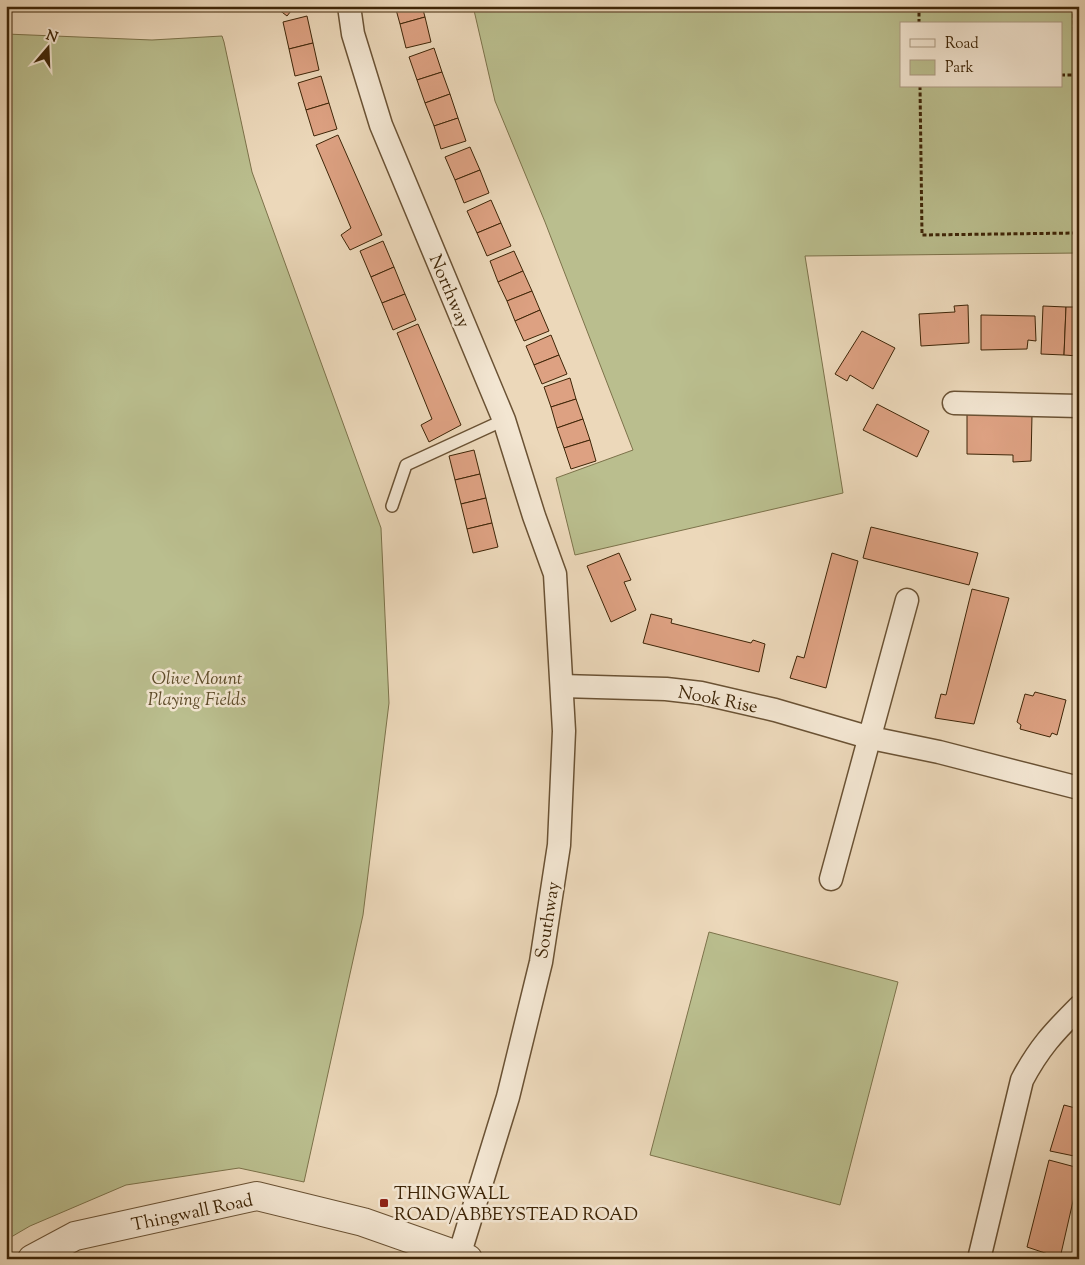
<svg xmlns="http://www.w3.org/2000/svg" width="1085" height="1265" viewBox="0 0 1085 1265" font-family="'Sorts Mill Goudy',serif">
	<rect width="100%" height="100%" fill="#ecd8ba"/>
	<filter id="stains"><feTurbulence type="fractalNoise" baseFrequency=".004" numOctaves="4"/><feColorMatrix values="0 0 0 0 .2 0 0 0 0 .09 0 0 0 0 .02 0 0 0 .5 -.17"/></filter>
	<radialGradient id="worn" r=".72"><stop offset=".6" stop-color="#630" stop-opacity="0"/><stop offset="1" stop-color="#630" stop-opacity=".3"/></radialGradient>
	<g fill="#babe8e" stroke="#7c724a" fill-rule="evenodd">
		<path d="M473,6H1079V253L805,256L843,493L575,555L556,478L633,450L545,222L495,101ZM901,24H1061V86H901Z"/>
		<polygon points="6,34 152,40 222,36 224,42 252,172 381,528 389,703 363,915 304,1182 239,1168 126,1185 30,1226 6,1240"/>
		<polygon points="709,932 898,982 840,1205 650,1155"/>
	</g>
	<g fill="#dda182" stroke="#3e2507">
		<polygon points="274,6 295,6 287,16"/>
		<polygon points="395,6 422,6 425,17 400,24"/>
		<polygon points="307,16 313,43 289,49 283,22"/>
		<polygon points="425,17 431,42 406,48 400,24"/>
		<polygon points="313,43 319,70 295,76 289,49"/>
		<polygon points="434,48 442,72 417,80 409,57"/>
		<polygon points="442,72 450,94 425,103 417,80"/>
		<polygon points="321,76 329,103 306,110 298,83"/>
		<polygon points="450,94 458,118 434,126 425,103"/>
		<polygon points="329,103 337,129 314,136 306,110"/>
		<polygon points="458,118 466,141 441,149 434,126"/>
		<polygon points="338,135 382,235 350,250 341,235 351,228 316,145"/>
		<polygon points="470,147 480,170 455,180 445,157"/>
		<polygon points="480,170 489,193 464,203 455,180"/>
		<polygon points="491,200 501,223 477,233 467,211"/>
		<polygon points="501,223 511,246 487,256 477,233"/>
		<polygon points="383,241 394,267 371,277 360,251"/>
		<polygon points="514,251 523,271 498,282 490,261"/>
		<polygon points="394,267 405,294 382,303 371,277"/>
		<polygon points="523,271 532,291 507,301 498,282"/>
		<polygon points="532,291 540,310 515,321 507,301"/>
		<polygon points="405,294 416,320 393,330 382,303"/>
		<polygon points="968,305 969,343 921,346 919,314 955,312 954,306"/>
		<polygon points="1043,306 1066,307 1064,355 1041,354"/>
		<polygon points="1066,307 1079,307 1079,356 1064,355"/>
		<polygon points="540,310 549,331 524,341 515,321"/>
		<polygon points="981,315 1035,316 1036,341 1028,340 1027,349 981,350"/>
		<polygon points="418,324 461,425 429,442 421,425 432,419 397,333"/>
		<polygon points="862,331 895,348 873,389 850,375 847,381 835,374"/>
		<polygon points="551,335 559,355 534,365 526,346"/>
		<polygon points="559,355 567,374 542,384 534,365"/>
		<polygon points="570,378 576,399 551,407 544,387"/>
		<polygon points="576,399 583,419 557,428 551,407"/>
		<polygon points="877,404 929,431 917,457 863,430"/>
		<polygon points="967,414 1032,415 1031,461 1013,462 1013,455 967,454"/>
		<polygon points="583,419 590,440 564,448 557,428"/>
		<polygon points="590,440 596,461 571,469 564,448"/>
		<polygon points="474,450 480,474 455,480 449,456"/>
		<polygon points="480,474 486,498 461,504 455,480"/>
		<polygon points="486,498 492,523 467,529 461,504"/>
		<polygon points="492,523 498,547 473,553 467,529"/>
		<polygon points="871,527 978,553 969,585 863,558"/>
		<polygon points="619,553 631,580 624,582 636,610 611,622 587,566"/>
		<polygon points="832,553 858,561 826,688 790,678 797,656 804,658"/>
		<polygon points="972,589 1009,598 974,724 935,718 941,694 946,695"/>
		<polygon points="651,614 672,619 671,623 751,643 753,640 765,644 759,672 643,643"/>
		<polygon points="1035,692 1066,700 1057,735 1052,733 1050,737 1020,729 1021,725 1017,722 1025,694 1033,696"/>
		<polygon points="1064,1105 1079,1109 1079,1157 1050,1151"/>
		<polygon points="1049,1160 1079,1168 1079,1175 1060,1258 1027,1247"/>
	</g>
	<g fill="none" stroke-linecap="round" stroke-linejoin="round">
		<g stroke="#6a5234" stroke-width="14">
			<polyline id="service" points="392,506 406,465 504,420"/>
		</g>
		<g stroke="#6a5234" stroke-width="25">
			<g id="minor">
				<polyline points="349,6 353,34 381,125 504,420 534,516 555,574 564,731 559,845 541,962 508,1097 458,1259"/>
				<polyline points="954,403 1079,406"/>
				<polyline points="562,686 666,689 701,693 775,710 871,738 939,752 1079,788"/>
				<polyline points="831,879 907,600"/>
				<path d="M979,1259L1022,1080C1039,1048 1053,1033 1079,1007"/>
			</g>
		</g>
		<g stroke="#6a5234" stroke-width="30">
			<polyline id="tertiary" points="32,1259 75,1236 257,1196 363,1222 468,1259"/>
		</g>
		<g stroke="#3e2507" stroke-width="3" stroke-dasharray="4 2.5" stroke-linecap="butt">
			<polyline points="919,6 919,24"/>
			<polyline points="1061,75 1075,75"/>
			<polyline points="920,86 922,235 1078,233 1074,6"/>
		</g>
		<use href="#service" stroke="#f3e6d2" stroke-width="11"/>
		<use href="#minor" stroke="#f3e6d2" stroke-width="22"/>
		<use href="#tertiary" stroke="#f3e6d2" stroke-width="28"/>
	</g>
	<rect fill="#8f2418" stroke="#f3e6d2" stroke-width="2" x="379" y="1198" width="10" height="10" rx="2.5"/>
	<g text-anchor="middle" stroke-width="5" stroke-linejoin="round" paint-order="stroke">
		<g font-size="18" fill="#3e2507" stroke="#f3e6d2">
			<text transform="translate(450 291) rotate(67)" y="6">Northway</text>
			<text transform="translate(718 699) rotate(11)" y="6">Nook Rise</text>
			<text transform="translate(547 920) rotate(-81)" y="6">Southway</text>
			<text transform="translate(192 1212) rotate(-12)" y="6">Thingwall Road</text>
		</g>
		<g font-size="18" font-style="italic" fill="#5d4b29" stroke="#f3e6d2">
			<text x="197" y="684">Olive Mount<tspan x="197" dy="21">Playing Fields</tspan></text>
		</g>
		<g font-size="18" fill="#3e2507" stroke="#f3e6d2" text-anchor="start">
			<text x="394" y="1199">THINGWALL<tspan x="394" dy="21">ROAD/ABBEYSTEAD ROAD</tspan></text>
		</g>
	</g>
	<rect width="1085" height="1265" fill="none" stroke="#ecd8ba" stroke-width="25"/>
	<rect x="8" y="8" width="1070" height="1250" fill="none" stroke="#3e2507" stroke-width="2.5"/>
	<rect x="12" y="12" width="1060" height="1240" fill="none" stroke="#3e2507"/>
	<rect x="900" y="22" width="162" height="65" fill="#f3e6d2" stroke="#ab9981"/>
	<rect x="910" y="39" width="25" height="8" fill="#f3e6d2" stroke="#ab9981"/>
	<text x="945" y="48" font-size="15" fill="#3e2507">Road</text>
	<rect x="910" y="60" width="25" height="15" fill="#babe8e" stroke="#ab9981"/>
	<text x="945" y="72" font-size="15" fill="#3e2507">Park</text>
	<g transform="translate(48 48) rotate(19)" stroke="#f3e6d2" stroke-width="4" paint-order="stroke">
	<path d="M0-4L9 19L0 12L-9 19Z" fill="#3e2507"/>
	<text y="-8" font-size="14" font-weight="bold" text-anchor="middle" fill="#3e2507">N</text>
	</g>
	<rect width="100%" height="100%" filter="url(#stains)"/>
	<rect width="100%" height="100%" fill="url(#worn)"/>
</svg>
